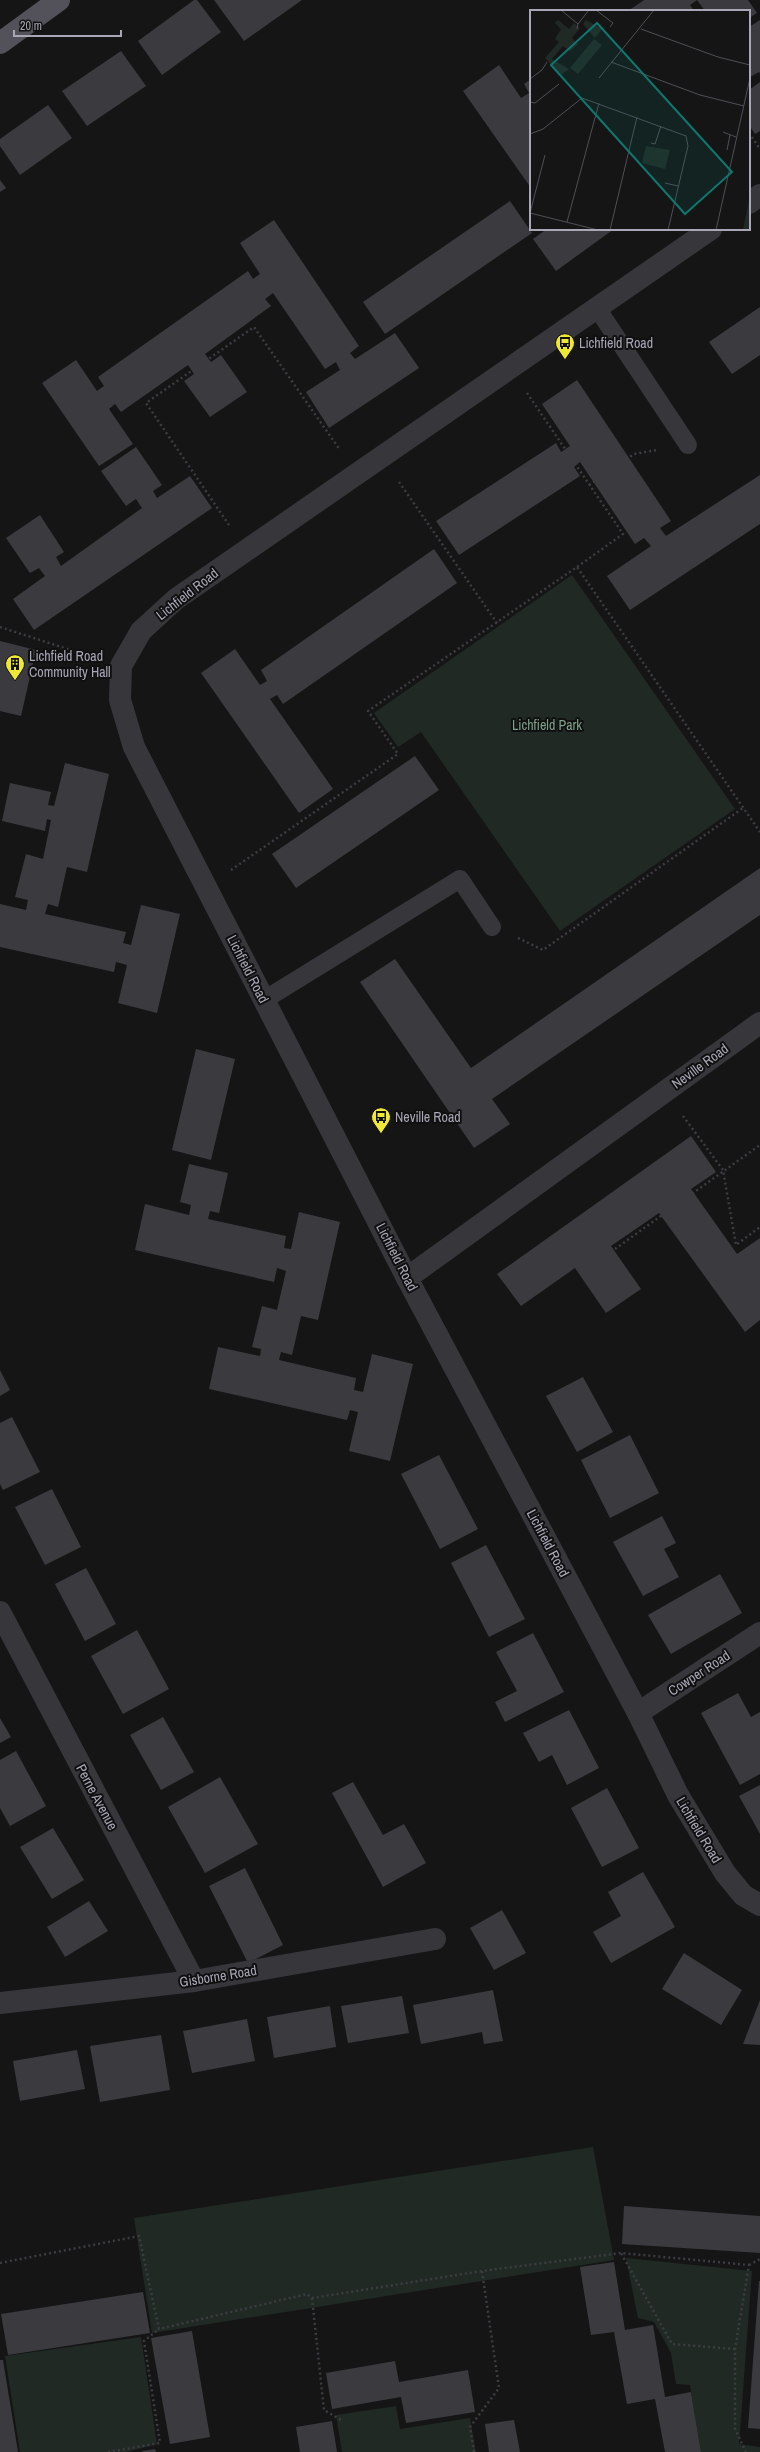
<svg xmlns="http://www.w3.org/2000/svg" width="760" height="2452" viewBox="0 0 760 2452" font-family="'Archivo Narrow',sans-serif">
	<rect width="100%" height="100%" fill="#151516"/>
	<g fill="#212925">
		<polygon points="572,575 735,809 560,931 421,732 398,747 374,713"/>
		<polygon points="593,2147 614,2260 152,2333 134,2218"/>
		<polygon points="626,2258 752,2271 739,2444 760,2447 760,2452 701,2452 690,2385 676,2384 671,2353 654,2322 638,2318"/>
		<polygon points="141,2337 157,2444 127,2452 20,2452 5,2356"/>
		<polygon points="396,2406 400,2429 470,2418 476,2452 342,2452 336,2415"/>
	</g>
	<g fill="#3b3a3e">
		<polygon points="194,0 197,0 221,32 162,75 138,41"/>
		<polygon points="214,0 302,0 244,41"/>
		<polygon points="644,0 748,0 757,13 749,18 749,11 705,11 697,0 690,5 694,11 628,11"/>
		<polygon points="760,20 760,73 759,72 750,77 749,27"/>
		<polygon points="121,51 146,86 87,126 62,91"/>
		<polygon points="499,65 521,98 529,93 524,84 531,79 531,188 463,91"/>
		<polygon points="760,82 760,131 755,134 749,125 749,90"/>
		<polygon points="48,105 72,138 20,175 0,146 0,139"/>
		<polygon points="0,180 6,188 0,192"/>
		<polygon points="510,201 532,233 385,334 363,302"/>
		<polygon points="274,220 359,346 350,353 355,359 395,333 419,368 329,428 306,392 340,370 336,362 325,369 273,293 265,299 271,306 205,354 211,362 221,355 247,392 210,417 184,381 194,374 188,365 121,412 115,404 109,409 133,444 99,466 42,383 76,360 97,391 104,386 98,377 248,271 253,279 260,274 240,243"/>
		<polygon points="547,229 614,229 556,271 533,239"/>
		<polygon points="760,307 760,355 732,374 709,342"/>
		<polygon points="577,380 671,521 660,528 666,536 760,475 760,524 630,610 607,576 651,546 644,538 635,544 580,462 574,467 580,476 459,555 436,521 556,443 561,452 570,446 542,404"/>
		<polygon points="136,447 162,485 153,491 157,498 190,476 212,508 34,630 13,599 45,576 39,568 30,573 6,538 40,515 64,552 56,557 61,566 142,508 136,499 126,506 101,471"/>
		<polygon points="434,549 457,583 283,704 277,695 270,699 333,789 299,813 201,673 235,649 260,685 267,681 261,670"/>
		<polygon points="0,641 36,650 21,716 0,711"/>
		<polygon points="415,756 439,790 296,888 272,854"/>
		<polygon points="65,763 109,774 87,872 67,867 58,907 48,904 45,914 126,932 123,943 131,945 141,905 180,914 157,1013 118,1003 127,965 116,962 114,972 0,947 0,904 26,910 28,900 15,897 26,854 43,859 51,820 47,819 45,831 2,821 10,783 51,792 48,805 54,806"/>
		<polygon points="760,868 760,915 492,1099 510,1124 474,1148 360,982 395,959 471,1068"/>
		<polygon points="196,1049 235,1059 211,1160 172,1150"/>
		<polygon points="691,1136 716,1172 691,1189 737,1254 760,1238 760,1320 745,1332 659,1213 611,1246 641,1289 606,1313 575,1268 521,1306 497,1274"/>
		<polygon points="189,1164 228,1173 219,1213 210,1211 208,1219 286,1236 284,1248 291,1249 299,1212 340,1222 318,1320 301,1316 292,1355 281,1352 279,1360 356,1378 354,1390 363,1392 372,1354 413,1364 390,1461 349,1451 358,1412 350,1410 347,1420 209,1389 218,1347 260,1356 261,1349 252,1347 262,1306 277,1310 286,1271 277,1268 274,1282 135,1250 145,1204 189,1215 191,1205 180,1202"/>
		<polygon points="0,1370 10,1390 0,1396"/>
		<polygon points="583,1377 613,1432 577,1452 546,1396"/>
		<polygon points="12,1417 40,1472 3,1490 0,1484 0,1423"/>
		<polygon points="630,1435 659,1493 610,1518 581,1460"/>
		<polygon points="439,1455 478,1529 440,1549 401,1474"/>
		<polygon points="52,1489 81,1547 45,1565 15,1507"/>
		<polygon points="662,1516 676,1543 664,1549 679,1577 643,1596 613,1542"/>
		<polygon points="486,1545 525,1619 489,1637 451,1563"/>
		<polygon points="86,1568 116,1624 85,1641 55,1584"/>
		<polygon points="720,1574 742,1613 671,1654 648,1615"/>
		<polygon points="137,1630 169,1689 123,1714 91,1656"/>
		<polygon points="533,1633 564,1692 505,1722 495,1702 517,1691 496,1652"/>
		<polygon points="738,1693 751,1717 760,1712 760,1774 740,1785 701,1713"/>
		<polygon points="569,1710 599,1768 567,1785 552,1755 539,1762 523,1733"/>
		<polygon points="163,1717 194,1772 161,1790 130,1735"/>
		<polygon points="0,1718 11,1737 0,1743"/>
		<polygon points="16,1751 46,1806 10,1826 0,1808 0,1760"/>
		<polygon points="220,1777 258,1844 205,1873 168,1807"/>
		<polygon points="353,1782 383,1835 404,1824 426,1863 383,1887 332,1793"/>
		<polygon points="760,1785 760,1834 739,1796"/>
		<polygon points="607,1788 639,1848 602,1867 571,1808"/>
		<polygon points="53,1828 84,1880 52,1899 20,1847"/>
		<polygon points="245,1868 283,1945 248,1963 209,1886"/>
		<polygon points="643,1872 675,1927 611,1963 593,1932 621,1916 608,1892"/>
		<polygon points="89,1901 108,1931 65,1957 47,1927"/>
		<polygon points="502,1910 526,1953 494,1970 470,1928"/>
		<polygon points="684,1953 742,1990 721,2025 662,1989"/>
		<polygon points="493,1990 503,2041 484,2044 482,2032 421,2044 413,2005"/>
		<polygon points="402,1996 409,2033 348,2043 341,2006"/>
		<polygon points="760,2000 760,2045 743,2044"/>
		<polygon points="330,2006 336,2047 274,2058 267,2017"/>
		<polygon points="247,2019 255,2061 192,2073 183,2031"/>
		<polygon points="161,2035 170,2090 100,2102 90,2046"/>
		<polygon points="77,2050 85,2089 20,2101 13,2061"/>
		<polygon points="624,2206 760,2216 760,2253 622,2244"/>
		<polygon points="614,2262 625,2330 653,2325 665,2397 691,2392 701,2452 665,2452 655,2399 627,2404 614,2332 591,2335 580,2267"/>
		<polygon points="759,2281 760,2281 760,2429 748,2428"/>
		<polygon points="143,2292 150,2333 8,2355 1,2314"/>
		<polygon points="192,2331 210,2437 170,2444 151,2338"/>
		<polygon points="0,2360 3,2360 18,2452 0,2452"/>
		<polygon points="395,2361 399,2382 468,2370 475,2412 406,2423 401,2397 332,2409 326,2373"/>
		<polygon points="514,2420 520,2452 489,2452 485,2424"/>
		<polygon points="332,2421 337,2452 300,2452 296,2427"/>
		<polygon points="155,2449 156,2452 142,2452 142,2451"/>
	</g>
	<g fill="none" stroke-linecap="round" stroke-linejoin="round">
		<g stroke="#3c3c42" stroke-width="2.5" stroke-dasharray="2 3" stroke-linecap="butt">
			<polyline points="749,133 760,149"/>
			<polyline points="527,393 623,534 577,567"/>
			<polyline points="399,482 497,623"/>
			<polyline points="589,485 634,454 657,450"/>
			<polyline points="229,525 146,403 254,327 340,450"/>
			<polyline points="0,627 92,657"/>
			<polyline points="231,870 398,754 368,711 577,567 760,832"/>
			<polyline points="518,938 543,950 743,808"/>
			<polyline points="683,1116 723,1170 736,1245 760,1227"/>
			<polyline points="615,1249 760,1145"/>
			<polyline points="0,2263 139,2236 159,2329 307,2294 312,2298 482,2271"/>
			<polyline points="749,2265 760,2259"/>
			<polyline points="312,2298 324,2410 341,2420"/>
			<polyline points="735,2349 672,2344 621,2253 749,2265 735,2349 735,2429 746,2452"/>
			<polyline points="108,2452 160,2443 144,2341 159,2329"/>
			<polyline points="474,2452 470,2427 499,2388 482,2271 621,2253"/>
		</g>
		<g stroke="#37363b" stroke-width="18">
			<polyline points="597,308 688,445"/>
			<polyline points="264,1000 460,879 492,927"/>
		</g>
		<g stroke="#37363b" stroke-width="22">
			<polyline points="749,203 760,195"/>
			<polyline points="711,229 176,599 141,631 121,666 120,700 134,747 407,1278 638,1713 678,1795 725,1873 743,1895 760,1905"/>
			<polyline points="407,1278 760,1023"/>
			<polyline points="0,1612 194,1981"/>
			<polyline points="638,1713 760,1633"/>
			<polyline points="0,2003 194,1981 435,1939"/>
		</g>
		<polyline stroke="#53525a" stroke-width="22" points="0,43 59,0"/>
	</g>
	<defs>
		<g id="bus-pin" transform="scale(1)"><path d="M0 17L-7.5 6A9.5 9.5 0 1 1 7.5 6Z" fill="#eee835" stroke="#101011"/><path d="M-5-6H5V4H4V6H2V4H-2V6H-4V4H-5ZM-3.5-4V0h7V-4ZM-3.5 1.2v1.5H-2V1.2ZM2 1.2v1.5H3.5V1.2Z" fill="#111"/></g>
		<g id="building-pin" transform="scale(1)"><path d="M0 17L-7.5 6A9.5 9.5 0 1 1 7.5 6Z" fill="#eee835" stroke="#101011"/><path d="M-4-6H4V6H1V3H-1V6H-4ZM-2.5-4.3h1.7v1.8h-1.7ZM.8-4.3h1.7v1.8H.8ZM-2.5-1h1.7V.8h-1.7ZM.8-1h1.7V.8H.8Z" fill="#111"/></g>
	</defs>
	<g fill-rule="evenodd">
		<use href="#bus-pin" x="565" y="343"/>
		<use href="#building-pin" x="15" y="664"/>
		<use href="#bus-pin" x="381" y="1117"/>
	</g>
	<g text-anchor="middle" stroke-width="4" stroke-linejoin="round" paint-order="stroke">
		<g font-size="14" fill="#a7a7b6" stroke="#101011" text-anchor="start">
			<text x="579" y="348">Lichfield Road</text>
			<text x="29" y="661">Lichfield Road<tspan x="29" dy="16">Community Hall</tspan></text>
			<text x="395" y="1122">Neville Road</text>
		</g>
		<g font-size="14" fill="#a7a7b6" stroke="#101011">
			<text transform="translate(187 594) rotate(-38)" y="5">Lichfield Road</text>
			<text transform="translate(248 969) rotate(63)" y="5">Lichfield Road</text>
			<text transform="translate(700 1066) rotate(-36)" y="5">Neville Road</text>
			<text transform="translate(397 1257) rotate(63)" y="5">Lichfield Road</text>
			<text transform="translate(548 1543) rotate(62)" y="5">Lichfield Road</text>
			<text transform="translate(699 1673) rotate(-33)" y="5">Cowper Road</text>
			<text transform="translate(97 1797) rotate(62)" y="5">Perne Avenue</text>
			<text transform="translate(699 1830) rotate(59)" y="5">Lichfield Road</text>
			<text transform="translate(218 1976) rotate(-9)" y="5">Gisborne Road</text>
		</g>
		<g font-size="14" fill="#7ea18b" stroke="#101011">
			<text x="547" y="730">Lichfield Park</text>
		</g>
	</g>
	<g transform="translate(530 10)">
		<rect width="220" height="220" fill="#151516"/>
		<path d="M28,10L39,19L44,13L50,18L42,28L48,34L45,37L40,41L33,36L22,49L39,59L31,65L15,48L29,32L25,29L31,19L25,13ZM56,10L72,19L65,28L53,14ZM64,29L72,35L48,64L40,58ZM116,136L140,140L135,159L112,153ZM220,185V220H213Z" fill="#212925"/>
		<path fill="none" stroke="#4f4f56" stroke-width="1" d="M31,0L48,14M66,0L83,13L80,17M47,19L48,14L59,0M111,19L188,47L220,55M81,52L170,85L214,96M69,68L124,0M0,69L12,60L17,52M0,92L5,93L29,74M193,122L206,127M0,124L13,119L52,88L156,126L158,136L138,220M121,133L125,134L131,116M197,140L200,125M135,173L148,176M0,203L68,220M0,203L15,145M37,212L69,93M80,220L107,107M186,220L220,68"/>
		<path fill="#0f766e" fill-opacity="0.15" stroke="#0f766e" stroke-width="2" d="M67,13L202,162L155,204L21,55Z"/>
		<rect width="220" height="220" fill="none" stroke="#a7a7b6" stroke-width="2"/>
	</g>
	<path d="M14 30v6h107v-6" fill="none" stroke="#a7a7b6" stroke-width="2"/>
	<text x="20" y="30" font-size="12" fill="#a7a7b6" stroke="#101011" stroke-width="3" paint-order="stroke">20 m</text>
</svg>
